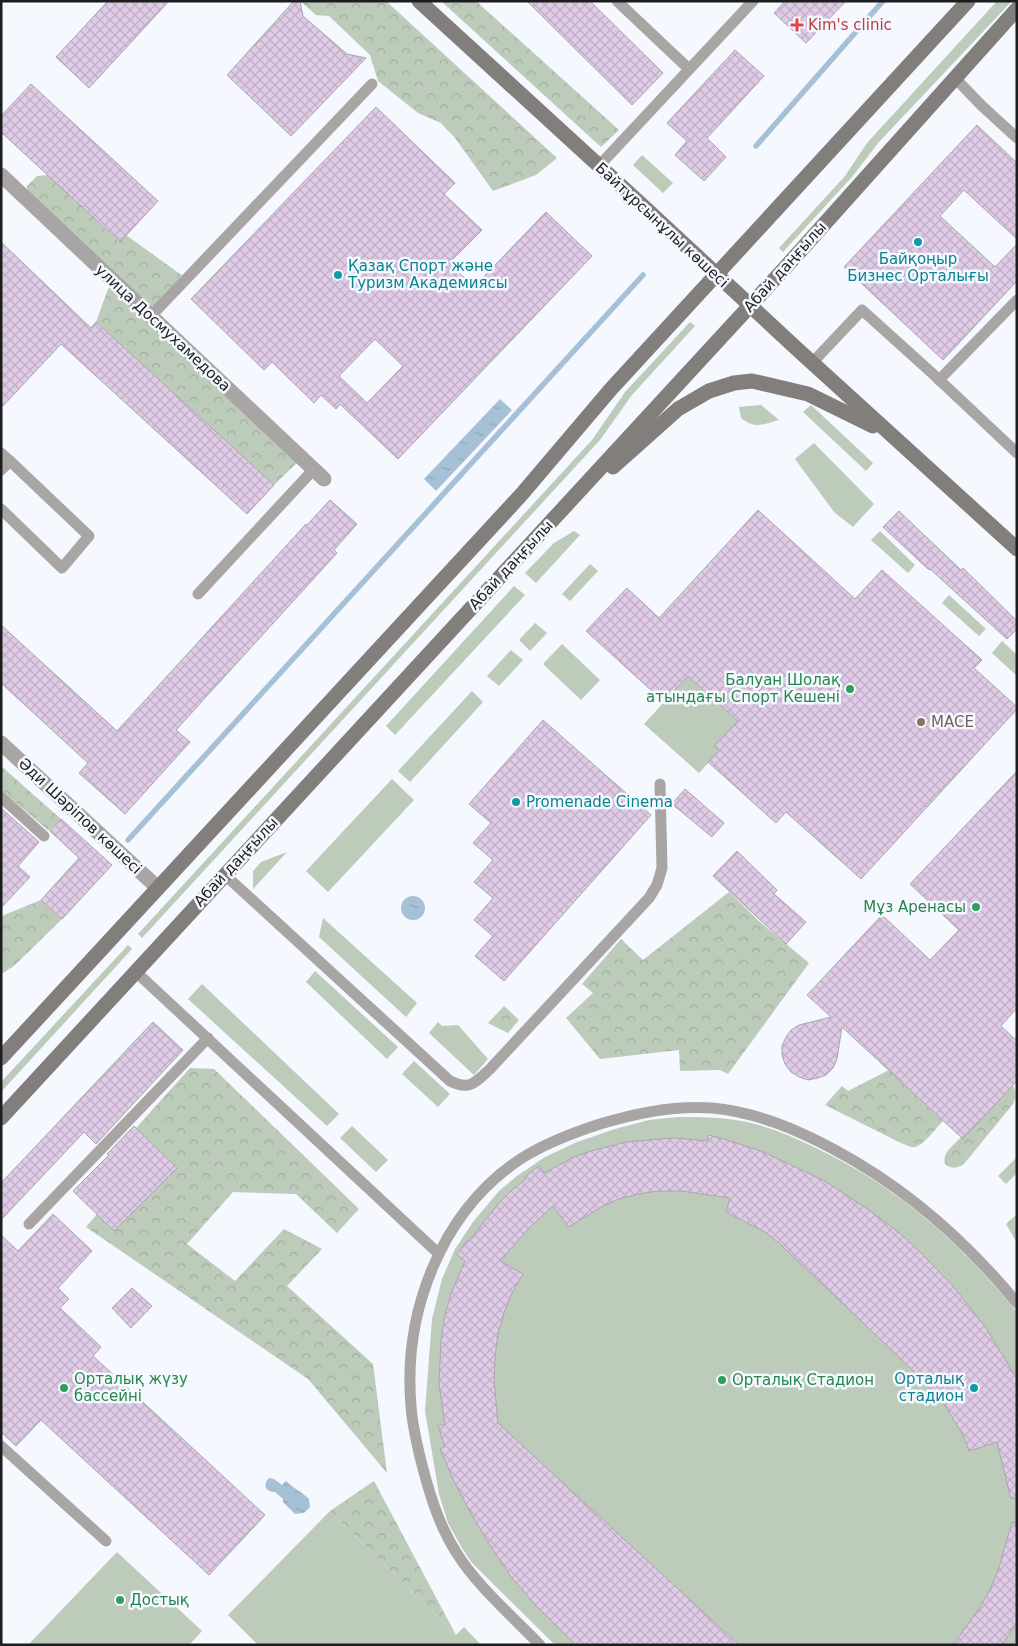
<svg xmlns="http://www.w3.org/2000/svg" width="1018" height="1646" viewBox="0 0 1018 1646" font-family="'DejaVu Sans',sans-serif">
	<defs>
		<pattern id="forest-crowns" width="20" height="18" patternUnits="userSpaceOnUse" patternTransform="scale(1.25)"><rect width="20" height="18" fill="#bccbba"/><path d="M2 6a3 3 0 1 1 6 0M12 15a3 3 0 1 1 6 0" fill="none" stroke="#a1ae9f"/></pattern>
		<pattern id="water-ripples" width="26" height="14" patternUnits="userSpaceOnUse" patternTransform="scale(1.25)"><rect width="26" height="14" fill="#a6c1d6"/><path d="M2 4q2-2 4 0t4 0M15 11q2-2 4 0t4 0" fill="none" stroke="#8ea5b7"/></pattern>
		<pattern id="building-cross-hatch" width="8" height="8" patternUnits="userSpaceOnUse" patternTransform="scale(1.25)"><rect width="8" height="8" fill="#dfcbe6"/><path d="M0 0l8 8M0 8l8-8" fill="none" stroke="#bfaec5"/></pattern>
	</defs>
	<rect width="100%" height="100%" fill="#f5f8fe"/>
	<g fill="#bccbba">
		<polygon points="997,1 1012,1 879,142 852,177 783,252 779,248 845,176 867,143"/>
		<polygon points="642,155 673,183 663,193 633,165"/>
		<polygon points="690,322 695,326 632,395 600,440 142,938 138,934 592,440 625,392"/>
		<path d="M761,405L779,420C763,424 756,430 741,418L739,407Z"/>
		<polygon points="811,405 873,463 866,471 803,412"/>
		<polygon points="814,443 874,504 853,527 834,512 795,459"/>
		<polygon points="574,531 580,535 536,583 525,573 554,543"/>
		<polygon points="880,531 915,565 908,573 871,540"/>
		<polygon points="590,564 598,571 570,601 562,594"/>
		<polygon points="514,586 525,595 395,735 386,726"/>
		<polygon points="949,595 986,629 979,636 942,603"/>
		<polygon points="535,623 547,633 530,651 519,640"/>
		<polygon points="1002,641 1017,655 1017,676 992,653"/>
		<polygon points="562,644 600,680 581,700 543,664"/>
		<polygon points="511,650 523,660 499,686 487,676"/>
		<polygon points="688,676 738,721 714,746 719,751 699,773 644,724"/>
		<polygon points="472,691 483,702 410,782 398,771"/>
		<polygon points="392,779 414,800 328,892 306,871"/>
		<polygon points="287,852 253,889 253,871 261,862"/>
		<polygon points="323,918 417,1003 406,1017 319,937"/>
		<polygon points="128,945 132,949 1,1092 1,1082"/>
		<polygon points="315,971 398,1047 387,1059 306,982"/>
		<polygon points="202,984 339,1114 327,1126 188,999"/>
		<polygon points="438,1022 442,1026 458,1025 488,1059 474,1075 429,1033"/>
		<polygon points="414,1061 450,1094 438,1107 402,1074"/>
		<path d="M678,1117C699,1117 720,1117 742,1121C768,1126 792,1136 816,1148C898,1187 960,1243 1017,1312V1645H555L472,1563L462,1548L448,1523L439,1494L425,1411L432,1319L442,1279L455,1249L473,1222L499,1191L517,1176L545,1157L577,1142L615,1129L649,1120Z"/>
		<polygon points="352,1126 388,1160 376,1172 340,1138"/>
		<polygon points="1017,1157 1017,1173 1006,1184 998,1176"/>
		<polygon points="330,1511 456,1635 464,1627 481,1645 258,1645 228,1615"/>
		<polygon points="117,1552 202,1631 189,1645 28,1645"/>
	</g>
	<g fill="url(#forest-crowns)">
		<polygon points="300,1 386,1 557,158 536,175 493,191 455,138 441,123 418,113 378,81 370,55 329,16 316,15"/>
		<polygon points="441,1 476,1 619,130 601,147"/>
		<polygon points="48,175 119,242 126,235 187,279 151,317 302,458 274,485 96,322 108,289 113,285 28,201 27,186 37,176"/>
		<polygon points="1,766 61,819 49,831 1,790"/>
		<polygon points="729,892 760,922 809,963 728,1074 720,1070 680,1071 679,1050 600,1059 566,1018 593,993 582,984 621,939 643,960"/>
		<polygon points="41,900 62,919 14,966 1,974 1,918 4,915"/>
		<polygon points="504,1006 519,1020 508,1033 488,1023"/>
		<polygon points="190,1068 214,1069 359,1209 337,1233 296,1194 233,1192 187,1244 235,1281 284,1229 322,1249 287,1286 373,1364 387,1473 308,1379 86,1227 97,1214 114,1231 176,1168 136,1128"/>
		<path d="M889,1070L943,1121C936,1128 924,1145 915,1147C911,1148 907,1145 903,1144L825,1105L842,1086L848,1091Z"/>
		<path d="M1013,1085C1016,1092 1016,1097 1013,1104L964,1164C956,1169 952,1169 945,1164C942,1152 954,1145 961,1137L963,1139Z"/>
		<polygon points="1017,1214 1017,1243 1006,1224"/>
		<polygon points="374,1481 456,1635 330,1511"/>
	</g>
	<g fill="url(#water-ripples)">
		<polygon points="500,399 512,410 436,491 424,479"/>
		<circle cx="413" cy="908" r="12"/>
		<path d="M269,1478L274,1479L282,1485L286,1481C293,1488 302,1492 309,1499L310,1507L304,1513L295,1514L283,1502V1499L275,1492C266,1492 262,1485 269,1478Z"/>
	</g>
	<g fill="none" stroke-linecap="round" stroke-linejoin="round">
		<g stroke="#a6c1d6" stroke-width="5.5">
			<polyline points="756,146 883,1"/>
			<polyline points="128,840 643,275"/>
		</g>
	</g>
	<g fill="url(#building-cross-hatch)" stroke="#aaa7ac" fill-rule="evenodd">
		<polygon points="108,1 169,1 89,88 56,57"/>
		<polygon points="294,1 300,1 303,16 347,54 366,58 291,136 227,75"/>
		<polygon points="527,1 590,1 663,73 632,105"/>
		<polygon points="785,1 846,1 806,43 774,13"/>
		<polygon points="735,50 764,76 707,138 726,157 704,181 675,155 687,141 667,123"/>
		<polygon points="31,84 158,201 120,242 1,132 1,116"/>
		<path d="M376,107L455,183L444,194L482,230L449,263L474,287L546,212L592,256L398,459L340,404L336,409L321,395L314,403L272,362L264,370L191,299ZM375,339L403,366L367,403L339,376Z"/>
		<polygon points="977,125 1017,163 1017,239 964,190 940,216 995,267 1017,244 1017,281 943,360 844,267"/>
		<polygon points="1,242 91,328 96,322 274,485 247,514 61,344 1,408"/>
		<polygon points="330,500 357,524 334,550 337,553 176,730 190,742 125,814 79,773 88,763 1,683 1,625 117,731 306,524 307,525"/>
		<polygon points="758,510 855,599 882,570 982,660 974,668 1017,707 1017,709 861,879 786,812 776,823 708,762 719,751 714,746 738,721 688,676 664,702 586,631 627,588 659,618"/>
		<polygon points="899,511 961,570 963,568 1017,621 1017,629 1007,639 930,569 929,570 883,527"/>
		<polygon points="543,720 651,815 504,981 475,956 493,936 474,920 493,898 474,882 493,860 473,843 491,823 469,804"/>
		<polygon points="1017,771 1017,1008 1001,1026 1017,1041 1017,1081 963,1139 842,1027 837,1059 833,1068 826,1075 818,1078 808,1080 799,1077 791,1072 785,1064 782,1055 782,1046 786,1037 791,1030 799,1025 831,1017 807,995 882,915 930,960 959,930 910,884"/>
		<polygon points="685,789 724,823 712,837 672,804"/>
		<polygon points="1,808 39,842 18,866 30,877 1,908"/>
		<polygon points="61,819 112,865 62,919 41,900 79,858 50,831"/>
		<polygon points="737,851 777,890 774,894 806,922 786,944 713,876"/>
		<polygon points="153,1022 183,1050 96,1144 84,1132 1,1220 1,1183"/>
		<polygon points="134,1126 177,1168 114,1231 73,1191 109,1155 107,1154"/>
		<polygon points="708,1135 724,1139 761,1151 823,1180 869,1210 903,1236 922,1254 953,1286 986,1328 1017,1379 1017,1498 1011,1499 997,1442 969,1451 964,1437 946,1407 920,1377 780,1244 765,1232 726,1212 730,1198 681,1191 658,1191 638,1194 619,1199 601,1207 569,1227 553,1206 529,1228 500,1261 523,1274 512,1293 504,1313 498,1334 495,1357 494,1380 498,1423 739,1645 576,1645 535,1605 509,1574 488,1542 469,1510 453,1479 440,1449 445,1447 438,1426 445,1424 439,1384 441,1341 445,1315 452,1291 465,1261 457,1255 467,1240 469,1241 499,1203 512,1190 526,1179 525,1177 539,1166 544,1173 574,1157 591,1151 626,1142 674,1138 707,1141"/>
		<polygon points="53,1214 92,1251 58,1288 69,1299 60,1308 101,1347 93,1356 265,1515 209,1575 41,1420 16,1446 1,1432 1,1235 18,1251"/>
		<polygon points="132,1288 152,1306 131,1328 112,1308"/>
		<polygon points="1012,1522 1017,1523 1017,1622 1002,1645 953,1645 981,1606 990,1590 998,1571"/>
	</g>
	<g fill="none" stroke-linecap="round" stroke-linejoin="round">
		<g stroke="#a8a5a4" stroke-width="11">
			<polyline points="617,1 689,69"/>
			<polyline points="955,78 981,105 1017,138"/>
			<polyline points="598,167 753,1"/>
			<polyline points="151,316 372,84"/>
			<polyline points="812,363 862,310 933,374 1017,453"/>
			<polyline points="939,380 1017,300"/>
			<polyline points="1,453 10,461 1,470"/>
			<polyline points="1,509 62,568 89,536 10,461"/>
			<polyline points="198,594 314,469"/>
			<polyline points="1,797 44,836"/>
			<path d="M225,875L450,1081C470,1091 476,1082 490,1069L649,898L657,885L662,868L660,784"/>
			<polyline points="135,971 439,1254"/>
			<polyline points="29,1224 208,1038"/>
			<polyline points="1,1446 106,1541"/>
			<path d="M540,1645C513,1617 476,1585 456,1552C438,1524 428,1489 420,1457C416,1440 412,1423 411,1406C403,1312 441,1211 522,1158C546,1143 572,1133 600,1124C636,1113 674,1105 712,1108C756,1112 796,1129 835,1150C906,1188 966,1241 1017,1303"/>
		</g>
		<g stroke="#a8a5a4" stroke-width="15">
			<polyline points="1,175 324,479"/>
			<polyline points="1,743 158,888"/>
		</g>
		<g stroke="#827e7c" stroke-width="15">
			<polyline points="419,1 643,206 797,349 1017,549"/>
			<polyline points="613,467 678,409 709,391 734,383 752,381 808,394 873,426"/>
			<polyline points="1,1058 521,495 611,389 968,1"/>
			<polyline points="1,1118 784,269 1017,9"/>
		</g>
	</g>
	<path fill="#e0444e" stroke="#f5f8fe" stroke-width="2" d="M794.5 17.5h5v5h5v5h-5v5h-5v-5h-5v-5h5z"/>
	<g fill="#0f9aa8" stroke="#f5f8fe" stroke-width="2">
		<circle cx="918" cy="242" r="5"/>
		<circle cx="338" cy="275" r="5"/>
		<circle cx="516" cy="802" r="5"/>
		<circle cx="974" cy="1388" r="5"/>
	</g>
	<g fill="#2e9e5b" stroke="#f5f8fe" stroke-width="2">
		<circle cx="850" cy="689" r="5"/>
		<circle cx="976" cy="907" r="5"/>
		<circle cx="722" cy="1380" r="5"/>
		<circle cx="64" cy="1388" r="5"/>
		<circle cx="120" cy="1600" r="5"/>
	</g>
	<circle fill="#8d6e63" stroke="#f5f8fe" stroke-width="2" cx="921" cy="722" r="5"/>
	<g text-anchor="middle" stroke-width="5" stroke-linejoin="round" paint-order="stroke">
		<g font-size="15" fill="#be3a42" stroke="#f5f8fe" text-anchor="start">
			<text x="808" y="30">Kim's clinic</text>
		</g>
		<g font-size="15" fill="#1c1d1f" stroke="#f5f8fe">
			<text transform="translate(662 225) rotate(43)" y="5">Байтұрсынұлы көшесі</text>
			<text transform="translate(785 267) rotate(-48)" y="5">Абай даңғылы</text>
			<text transform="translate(163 328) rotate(43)" y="5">улица Досмухамедова</text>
			<text transform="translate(511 565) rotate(-47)" y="5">Абай даңғылы</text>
			<text transform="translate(80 816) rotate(43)" y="5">Әди Шәріпов көшесі</text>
			<text transform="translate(236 862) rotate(-47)" y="5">Абай даңғылы</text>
		</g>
		<g font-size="15" fill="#0d838f" stroke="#f5f8fe" text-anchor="start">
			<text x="918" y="264" text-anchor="middle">Байқоңыр<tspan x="918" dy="17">Бизнес Орталығы</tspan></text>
			<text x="348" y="271">Қазақ Спорт және<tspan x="348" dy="17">Туризм Академиясы</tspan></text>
			<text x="526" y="807">Promenade Cinema</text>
			<text x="964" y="1384" text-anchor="end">Орталық<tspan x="964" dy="17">стадион</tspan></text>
		</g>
		<g font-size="15" fill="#27864d" stroke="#f5f8fe" text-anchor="start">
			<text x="840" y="685" text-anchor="end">Балуан Шолақ<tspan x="840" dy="17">атындағы Спорт Кешені</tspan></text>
			<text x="966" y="912" text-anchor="end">Мұз Аренасы</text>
			<text x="74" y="1384">Орталық жүзу<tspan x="74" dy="17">бассейні</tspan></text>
			<text x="732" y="1385">Орталық Стадион</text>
			<text x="130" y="1605">Достық</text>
		</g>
		<g font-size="15" fill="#785e54" stroke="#f5f8fe" text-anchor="start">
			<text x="931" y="727">MACE</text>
		</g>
	</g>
	<rect width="1018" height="1646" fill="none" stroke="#1c1d1f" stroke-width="5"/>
</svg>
